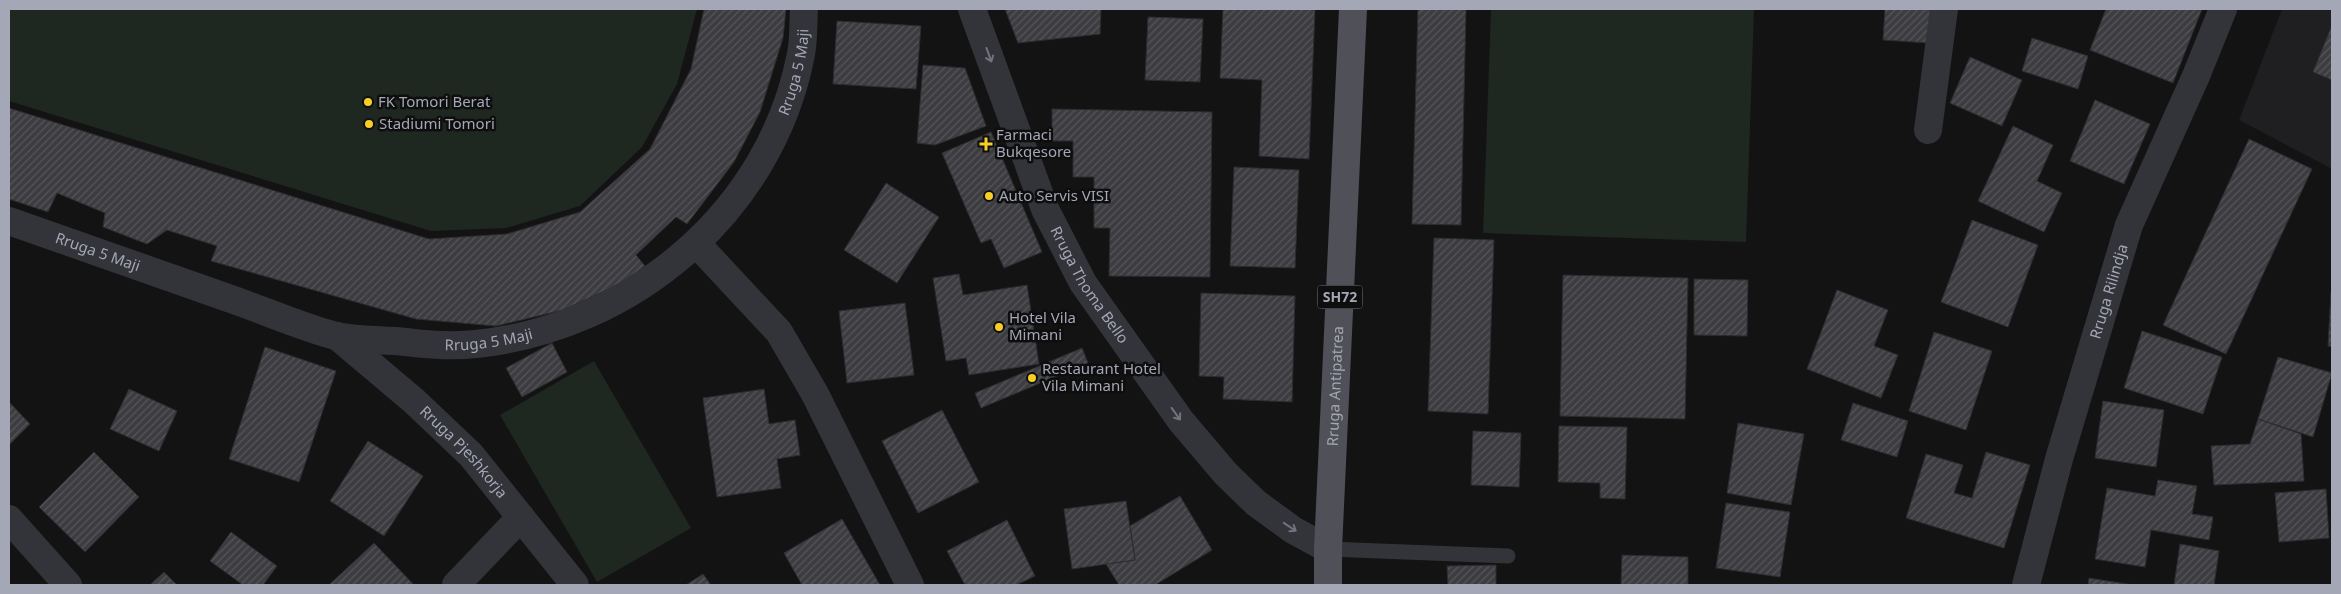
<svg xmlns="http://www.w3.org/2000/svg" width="2341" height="594" viewBox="0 0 2341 594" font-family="'Noto Sans',sans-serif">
	<defs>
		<pattern id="building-hatch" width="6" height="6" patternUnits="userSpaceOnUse" patternTransform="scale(1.25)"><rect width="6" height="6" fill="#3d3c41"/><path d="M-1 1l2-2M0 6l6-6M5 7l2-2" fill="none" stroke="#56555a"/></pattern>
	</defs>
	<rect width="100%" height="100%" fill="#131314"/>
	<polygon fill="#1f1f21" points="2282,9 2332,9 2332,169 2239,120"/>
	<g fill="#1f2721">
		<polygon points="9,9 697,9 677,84 642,147 580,206 506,228 431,231 9,101"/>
		<polygon points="1491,9 1754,9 1746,242 1483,233"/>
		<polygon points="594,361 691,528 597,582 500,415"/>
	</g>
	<g fill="url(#building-hatch)" stroke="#2d2c30">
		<polygon points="704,9 786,9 783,38 760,112 734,162 687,224 676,217 636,255 645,266 624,282 563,310 496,326 416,319 211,261 217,246 167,230 147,244 103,227 105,213 57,193 48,212 9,199 9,108 429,239 507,234 580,212 650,149 691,69"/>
		<polygon points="1005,9 1101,9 1100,34 1018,43"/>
		<polygon points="1223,9 1315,9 1309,159 1259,156 1262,80 1220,78"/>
		<polygon points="1418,9 1466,9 1461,225 1412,224"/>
		<polygon points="1885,9 1931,9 1929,43 1883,40"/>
		<polygon points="2106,9 2202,9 2173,83 2090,50"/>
		<polygon points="1148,17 1203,19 1200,82 1145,80"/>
		<polygon points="837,21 921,26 916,89 833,84"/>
		<polygon points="2332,25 2332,80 2313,72"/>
		<polygon points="2032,38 2088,56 2078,89 2022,71"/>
		<polygon points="1970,57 2022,80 2002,126 1950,103"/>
		<polygon points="923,65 965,68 986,126 935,145 917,143"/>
		<polygon points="2095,100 2150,124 2124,184 2070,161"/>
		<polygon points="1052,109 1212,112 1210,277 1109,276 1110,228 1094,228 1094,177 1073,177 1073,141 1052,141"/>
		<polygon points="2013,126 2053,145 2037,181 2062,193 2044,232 1978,201"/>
		<polygon points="991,132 1042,252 1004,268 991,239 981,243 942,153"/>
		<polygon points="2249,139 2312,169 2226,354 2163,325"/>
		<polygon points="1234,167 1299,170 1295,268 1230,266"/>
		<polygon points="886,183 939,217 897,283 844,250"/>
		<polygon points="1972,220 2038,245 2008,327 1941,302"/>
		<polygon points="1434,238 1494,240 1488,414 1428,411"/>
		<polygon points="959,274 963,295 1027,285 1039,364 969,375 966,358 946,361 933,278"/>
		<polygon points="1563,275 1688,278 1685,419 1560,416"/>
		<polygon points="1694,279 1748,280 1747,336 1694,335"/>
		<polygon points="1837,290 1888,310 1874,346 1898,355 1881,398 1807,369"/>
		<polygon points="2331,292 2332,292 2332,347 2328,346"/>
		<polygon points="1201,293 1295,296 1292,402 1223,399 1224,377 1199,376"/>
		<polygon points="905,303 914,375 847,383 839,311"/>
		<polygon points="2142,331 2222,357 2203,414 2124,388"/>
		<polygon points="1934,332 1992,351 1966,430 1909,411"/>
		<polygon points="552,343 567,372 522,397 506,368"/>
		<polygon points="265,347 336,371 299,482 229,459"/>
		<polygon points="1082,348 1088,363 981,408 975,393"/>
		<polygon points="2278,357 2332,373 2313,437 2258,419"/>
		<polygon points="129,389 177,411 159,451 110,429"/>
		<polygon points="764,389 769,424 795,420 800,455 777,459 781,488 717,497 703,398"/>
		<polygon points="2103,401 2164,410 2156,467 2095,458"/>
		<polygon points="9,402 30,424 9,445"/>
		<polygon points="1853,403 1908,421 1897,457 1841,440"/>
		<polygon points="942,410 979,482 918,513 882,441"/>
		<polygon points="2258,419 2301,434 2304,481 2214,485 2211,446 2250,444"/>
		<polygon points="1738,423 1804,434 1791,505 1727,493"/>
		<polygon points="1559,426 1627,427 1625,499 1600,498 1600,483 1558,482"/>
		<polygon points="1473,431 1521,433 1519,487 1471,485"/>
		<polygon points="368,441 423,476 384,536 330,501"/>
		<polygon points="94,452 139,497 85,552 39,507"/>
		<polygon points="1986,452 2030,465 2004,548 1906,518 1926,454 1963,465 1954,493 1972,498"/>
		<polygon points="2158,480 2197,486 2192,514 2213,517 2209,540 2151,530 2145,567 2095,559 2107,488 2155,496"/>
		<polygon points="2326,489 2329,538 2279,542 2275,493"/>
		<polygon points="1180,496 1212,550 1155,585 1119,585 1106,564 1135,560 1130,526"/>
		<polygon points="1126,501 1135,560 1072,569 1064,509"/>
		<polygon points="1726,503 1790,512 1780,577 1716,568"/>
		<polygon points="842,519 880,585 802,585 784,553"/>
		<polygon points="1007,520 1035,576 1016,585 965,585 947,551"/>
		<polygon points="231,532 277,566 263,585 243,585 210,561"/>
		<polygon points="374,543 414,585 329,585"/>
		<polygon points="2180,544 2219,551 2214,585 2174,585"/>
		<polygon points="1622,555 1688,557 1688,585 1621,585"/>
		<polygon points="1496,565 1496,585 1448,585 1447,566"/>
		<polygon points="164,572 177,585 150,585"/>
		<polygon points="703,574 711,585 686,585"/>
		<polygon points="2089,578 2133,585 2088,585"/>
	</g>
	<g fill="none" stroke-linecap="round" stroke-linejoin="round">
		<polyline stroke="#333439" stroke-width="15" points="1328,549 1508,556"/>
		<g stroke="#333439" stroke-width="28">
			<polyline points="1928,130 1944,9"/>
			<polyline points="696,243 779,332 815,394 910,585"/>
			<polyline points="9,519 68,585"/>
			<polyline points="456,585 521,517"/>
		</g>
		<g stroke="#333439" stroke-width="28">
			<path id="s1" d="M972,9L1045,209L1083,283L1181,421L1226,474L1256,503L1293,530L1328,549"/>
			<path id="s2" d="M9,221C83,247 157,273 231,299C266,311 301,327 336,336C354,340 376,340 396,341C422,344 449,347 476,344C632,328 771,211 801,54C804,39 803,23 804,9"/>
			<path id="s3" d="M337,336L414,401L471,455L575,585"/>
			<path id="s4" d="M2026,585L2059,459L2129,225L2196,76L2223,9"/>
		</g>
		<path stroke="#4f5058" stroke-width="28" id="s5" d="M1328,585V549L1353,9"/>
	</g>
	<defs><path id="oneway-shaft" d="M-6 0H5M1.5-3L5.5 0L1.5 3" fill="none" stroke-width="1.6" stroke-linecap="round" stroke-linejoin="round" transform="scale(1.25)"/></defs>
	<g stroke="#71737d">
		<use href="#oneway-shaft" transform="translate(989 55) rotate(70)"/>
		<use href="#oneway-shaft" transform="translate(1176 414) rotate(54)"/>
		<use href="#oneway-shaft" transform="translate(1290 527) rotate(34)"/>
	</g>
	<g fill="#f7ce28" stroke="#0e0e0f" stroke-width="2">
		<circle cx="368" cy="102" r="5"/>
		<circle cx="369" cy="124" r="5"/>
		<path d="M983.5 136.5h5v5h5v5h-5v5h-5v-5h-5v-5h5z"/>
		<circle cx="989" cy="196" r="5"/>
		<circle cx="999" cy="327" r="5"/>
		<circle cx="1032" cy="378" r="5"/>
	</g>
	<g text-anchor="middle" stroke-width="5" stroke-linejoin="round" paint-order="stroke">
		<rect fill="#0e0e0f" stroke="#777983" stroke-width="1" x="1317.5" y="285.5" width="45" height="23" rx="4"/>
		<g font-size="14" font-weight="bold" fill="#a4a7b5">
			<text x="1340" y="302">SH72</text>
		</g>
		<g font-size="15" fill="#a4a7b5" stroke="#0e0e0f">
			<text dy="5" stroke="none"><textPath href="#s2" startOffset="934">Rruga 5 Maji</textPath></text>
			<text dy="5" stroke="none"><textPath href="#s2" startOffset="94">Rruga 5 Maji</textPath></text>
			<text dy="5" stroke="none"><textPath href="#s1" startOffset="301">Rruga Thoma Bello</textPath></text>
			<text dy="5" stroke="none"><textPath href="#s4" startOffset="305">Rruga Rilindja</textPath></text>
			<text dy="5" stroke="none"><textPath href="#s2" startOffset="500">Rruga 5 Maji</textPath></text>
			<text dy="5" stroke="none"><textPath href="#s5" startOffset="199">Rruga Antipatrea</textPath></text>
			<text dy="5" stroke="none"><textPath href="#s3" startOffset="172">Rruga Pjeshkorja</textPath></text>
		</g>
		<g font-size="15" fill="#a4a7b5" stroke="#0e0e0f" text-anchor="start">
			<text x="378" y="107">FK Tomori Berat</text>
			<text x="379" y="129">Stadiumi Tomori</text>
			<text x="996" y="140">Farmaci<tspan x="996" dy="17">Bukqesore</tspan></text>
			<text x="999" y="201">Auto Servis VISI</text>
			<text x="1009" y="323">Hotel Vila<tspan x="1009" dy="17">Mimani</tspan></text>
			<text x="1042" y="374">Restaurant Hotel<tspan x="1042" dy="17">Vila Mimani</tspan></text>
		</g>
	</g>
	<rect width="2341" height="594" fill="none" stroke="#a4a7b5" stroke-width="20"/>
</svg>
